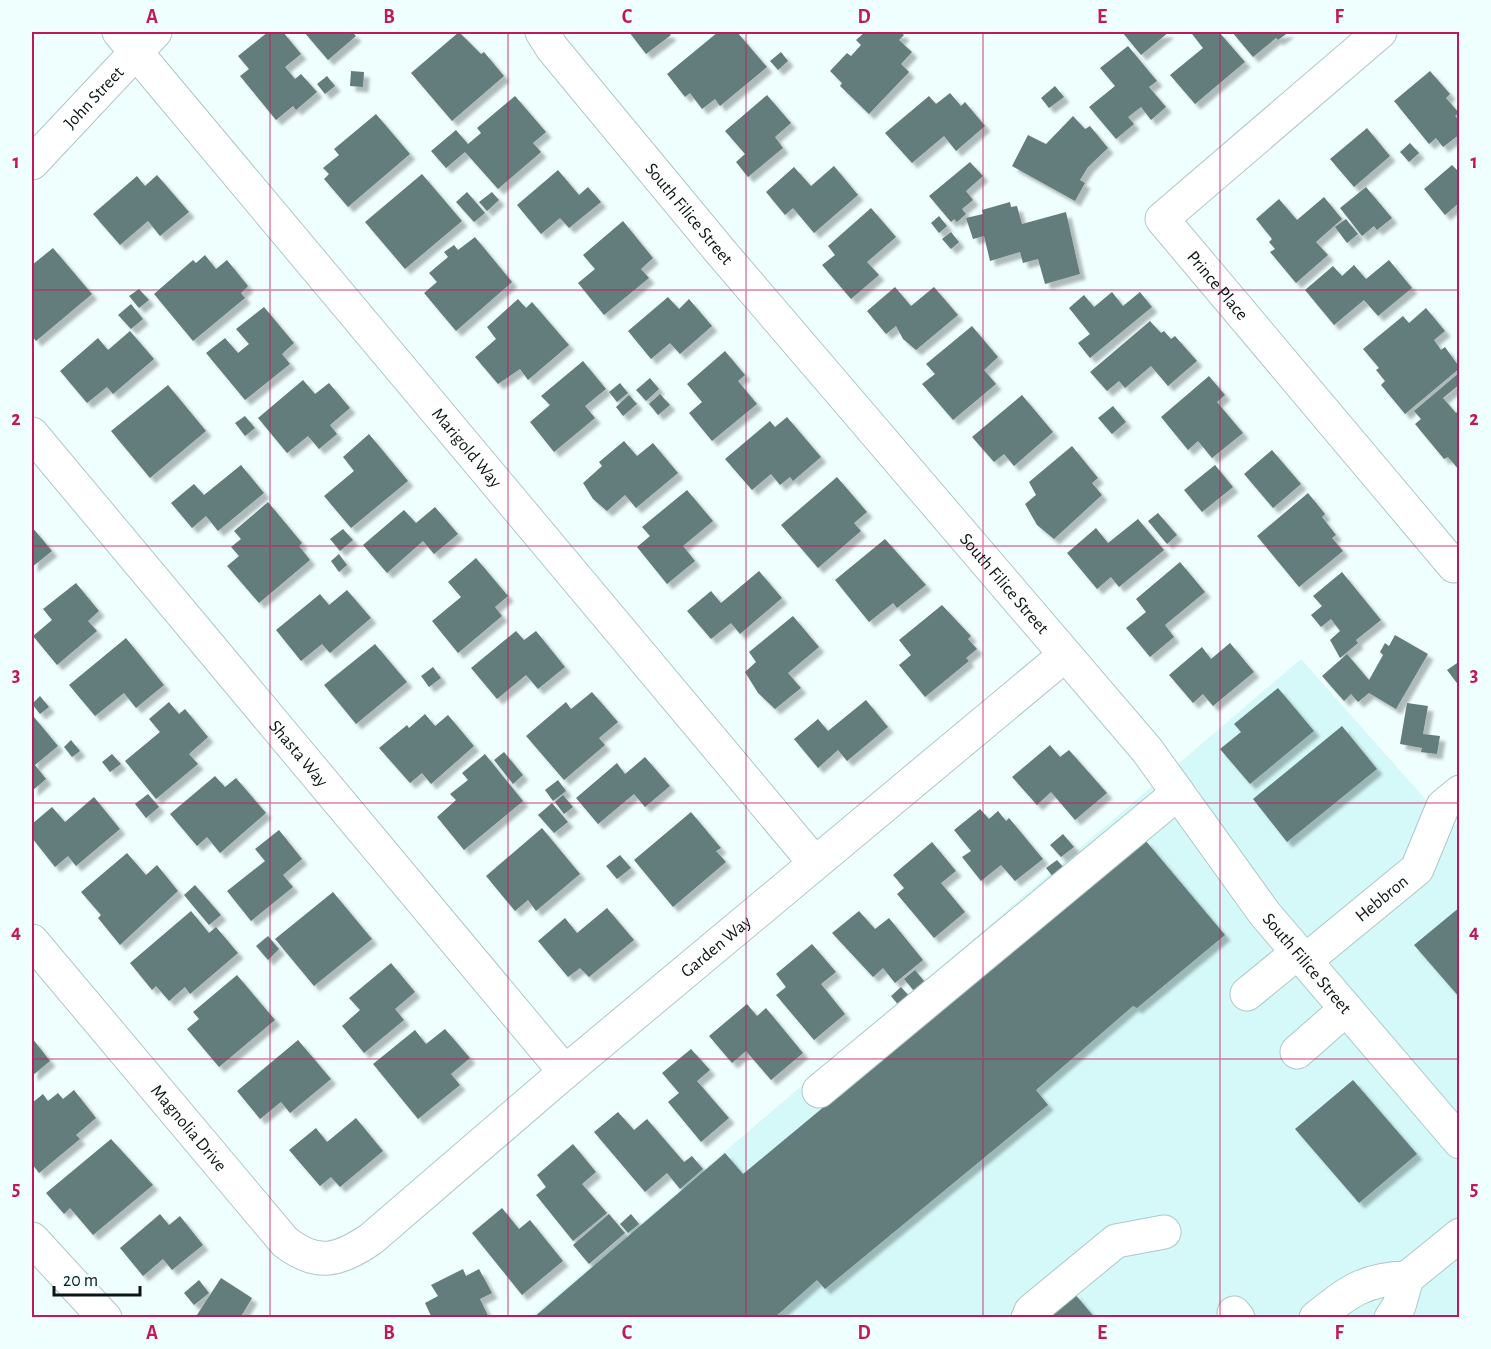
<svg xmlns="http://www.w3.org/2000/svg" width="1491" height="1349" viewBox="0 0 1491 1349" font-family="'Alegreya Sans',sans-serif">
	<defs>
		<filter id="shadow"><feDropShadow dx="5.5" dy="5.5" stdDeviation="1.5" flood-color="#0004"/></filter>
	</defs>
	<rect width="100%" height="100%" fill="#effffe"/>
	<polygon fill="#d4f9f8" points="1301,659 1451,828 1459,822 1459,1317 530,1318"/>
	<g fill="#647c7b" filter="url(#shadow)">
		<polygon points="268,32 283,32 301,54 285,67 295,79 301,74 317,92 296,110 293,106 276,120 240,76 249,69 238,56"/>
		<polygon points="304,32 352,32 356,36 328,60"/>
		<polygon points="459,32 481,54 484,52 504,76 452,121 411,73"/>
		<polygon points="629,32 668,32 671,35 646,54"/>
		<polygon points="718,32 737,32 767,67 720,106 715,99 702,109 690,93 685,97 667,74"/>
		<polygon points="865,32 900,32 904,35 899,40 912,52 901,64 909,72 869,114 840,86 842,83 830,71 847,53 851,56 861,45 856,40"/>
		<polygon points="1122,32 1169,32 1141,55"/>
		<polygon points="1196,32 1219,32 1245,62 1195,104 1170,75 1203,48 1192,34"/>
		<polygon points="1232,32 1289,32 1278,40 1276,38 1253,57"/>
		<polygon points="1128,46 1157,81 1149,87 1166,107 1151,120 1141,107 1128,117 1134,124 1116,139 1089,107 1115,86 1100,68"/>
		<polygon points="781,52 788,61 778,70 770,61"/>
		<polygon points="351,71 364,72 363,87 350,86"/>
		<polygon points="1430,71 1450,94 1446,98 1459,113 1455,116 1460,121 1460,134 1443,147 1436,138 1429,144 1394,101"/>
		<polygon points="327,76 335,86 325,94 317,84"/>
		<polygon points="1055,86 1064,97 1049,108 1041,98"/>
		<polygon points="950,93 961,106 965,102 985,126 956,151 944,136 912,163 885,133 929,96 936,104"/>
		<polygon points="767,95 791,123 775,137 783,148 748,177 736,162 745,154 725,131"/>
		<polygon points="515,96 546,132 533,143 541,152 498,189 465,152 446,168 431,151 456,130 468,144 481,133 477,128"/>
		<polygon points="376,114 410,154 348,207 324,179 329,174 323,168 339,155 334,149"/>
		<polygon points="1073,116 1085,129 1090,126 1108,148 1088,167 1080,180 1085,183 1075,201 1012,166 1028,135 1046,144"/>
		<polygon points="1367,128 1390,156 1354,187 1330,159"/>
		<polygon points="1410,143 1419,153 1409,162 1400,152"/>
		<polygon points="970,162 983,176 966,191 973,200 962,209 966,214 957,222 954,219 951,222 929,196"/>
		<polygon points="1452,165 1460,173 1460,202 1445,215 1424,189"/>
		<polygon points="834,166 858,195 814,233 793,208 785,215 766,192 794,167 811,186"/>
		<polygon points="558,170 579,195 588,187 601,202 569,228 560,218 541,234 517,205"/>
		<polygon points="422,174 462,221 405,269 365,222"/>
		<polygon points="157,175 189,212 160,236 148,221 120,245 93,214 137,176 145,186"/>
		<polygon points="1366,187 1392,218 1377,230 1374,226 1362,236 1340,208"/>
		<polygon points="467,192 485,213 474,222 456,202"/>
		<polygon points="492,192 499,200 487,211 479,202"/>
		<polygon points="1324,197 1342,219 1316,242 1328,255 1296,283 1270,252 1275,249 1269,242 1272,239 1256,219 1279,199 1297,220"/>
		<polygon points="1010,202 1011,207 1017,206 1022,224 1066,212 1080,274 1045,284 1038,259 1023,263 1020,252 990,261 984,236 973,239 966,218 983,214 982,210"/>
		<polygon points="871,208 896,237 867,262 879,275 851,299 822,265 835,255 828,246"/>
		<polygon points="939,216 947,226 939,233 931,223"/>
		<polygon points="1346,219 1358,234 1347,243 1335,227"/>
		<polygon points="623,221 653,258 641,269 649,278 604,315 578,283 595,269 583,255"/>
		<polygon points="951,232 959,242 951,249 942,239"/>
		<polygon points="475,237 512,282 456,331 424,293 437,282 429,273 448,257 444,252 454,245 458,250"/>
		<polygon points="53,248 92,294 36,341 32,336 32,265"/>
		<polygon points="205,255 216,269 227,260 248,286 241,293 245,298 193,341 154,294 193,260 196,263"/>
		<polygon points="1389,260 1412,288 1378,316 1364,300 1334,325 1305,290 1333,266 1342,276 1354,265 1366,279"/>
		<polygon points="895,287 911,306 934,287 958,315 916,350 903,339 896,326 886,334 867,311"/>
		<polygon points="139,289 149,300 139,308 129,296"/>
		<polygon points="1112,292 1123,306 1140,292 1152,307 1090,358 1078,343 1090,334 1069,308 1084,295 1094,307"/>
		<polygon points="668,297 679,309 689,299 712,326 680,354 670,343 651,359 628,331"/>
		<polygon points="518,299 526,308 532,302 569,345 528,380 520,369 498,384 475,357 496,339 487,327"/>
		<polygon points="131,304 143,319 131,329 118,315"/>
		<polygon points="264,307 294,343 282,354 290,364 245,400 206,353 225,338 238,353 249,344 236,329"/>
		<polygon points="1426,308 1445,331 1434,340 1441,350 1445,347 1460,368 1405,414 1381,385 1385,381 1376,370 1379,368 1363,349 1403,316 1409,323"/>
		<polygon points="1150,321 1161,333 1164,331 1171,339 1175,336 1197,361 1168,386 1151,366 1125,388 1119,381 1107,391 1090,372"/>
		<polygon points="972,326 998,357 984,370 996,384 953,420 922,384 935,374 926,364"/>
		<polygon points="130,331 154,359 113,394 107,387 87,403 60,371 98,338 108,350"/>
		<polygon points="725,351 745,375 738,381 757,404 712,441 689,413 702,402 687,384"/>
		<polygon points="583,361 606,389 585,406 595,418 554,452 530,422 550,405 541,396"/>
		<polygon points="1460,372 1460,384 1443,398 1456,413 1460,410 1460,471 1448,457 1444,459 1415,424 1421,419 1414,411"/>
		<polygon points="1209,376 1225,395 1217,402 1243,433 1212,458 1198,441 1188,450 1161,417"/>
		<polygon points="650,378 659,389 646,401 636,390"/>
		<polygon points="303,380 315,394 329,383 350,408 330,425 337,434 319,449 308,436 287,453 258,418"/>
		<polygon points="620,383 628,393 617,402 609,392"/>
		<polygon points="168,385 206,431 150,478 111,431"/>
		<polygon points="660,394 670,405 658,415 649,404"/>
		<polygon points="629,395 637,404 623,416 616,407"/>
		<polygon points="1022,395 1053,432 1014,466 1004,454 994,462 972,437"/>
		<polygon points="1113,406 1126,422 1112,434 1098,418"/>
		<polygon points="245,416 255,428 245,436 235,423"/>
		<polygon points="787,417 821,457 793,481 790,477 780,485 771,474 752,490 725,459 770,421 775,427"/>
		<polygon points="369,434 408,481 351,528 324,496 354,471 343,457"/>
		<polygon points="624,441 637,456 653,443 678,473 636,508 625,495 607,511 593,499 583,483 602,466 599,462"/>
		<polygon points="1072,446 1098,478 1092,483 1102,495 1054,539 1037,525 1025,504 1036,495 1029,482"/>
		<polygon points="1272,450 1301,484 1273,508 1244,474"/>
		<polygon points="241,465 264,493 218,531 206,516 192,528 171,503 194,484 204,495"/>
		<polygon points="1215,465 1233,487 1202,512 1184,490"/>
		<polygon points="837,477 867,512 854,523 861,531 818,568 781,525"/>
		<polygon points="687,490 713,521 683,546 695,561 667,584 637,547 650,536 642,527"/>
		<polygon points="1308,493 1325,514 1322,517 1336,535 1332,538 1343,551 1299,587 1257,536"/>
		<polygon points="268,502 302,543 299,546 310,560 259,603 227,566 239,556 231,547 241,539 234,531"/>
		<polygon points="435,507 458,534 434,554 423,541 387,573 363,545 404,510 416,523"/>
		<polygon points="1158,513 1177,535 1167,544 1148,521"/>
		<polygon points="1138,519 1164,550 1119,587 1111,577 1097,589 1067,553 1096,528 1108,543"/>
		<polygon points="32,527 52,551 32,567"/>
		<polygon points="343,529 353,540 340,551 330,539"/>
		<polygon points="885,539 926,585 897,608 893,603 869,622 835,580"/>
		<polygon points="339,554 347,565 339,572 331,561"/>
		<polygon points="476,558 508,596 495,607 502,616 458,653 432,621 461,597 448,582"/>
		<polygon points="1180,562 1205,592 1165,625 1174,637 1150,657 1126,628 1146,612 1136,599"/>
		<polygon points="759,571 782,598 740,634 731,623 711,639 687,611 711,591 721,603"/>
		<polygon points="1342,572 1381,620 1356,640 1358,643 1340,658 1330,640 1340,631 1331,619 1321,627 1311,615 1322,606 1313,596"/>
		<polygon points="76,583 99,611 88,621 97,631 57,665 33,636 52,620 43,609"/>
		<polygon points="347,590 371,618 330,653 322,644 301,661 276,630 320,594 329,605"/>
		<polygon points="942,605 971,636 968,639 977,649 966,658 969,661 925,697 899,665 911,655 899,640"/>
		<polygon points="793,616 819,647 788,673 801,688 775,709 758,693 745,672 756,662 749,652"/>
		<polygon points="516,631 524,640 536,631 565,667 538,689 526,675 497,699 471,668"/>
		<polygon points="1395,635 1428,654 1396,709 1369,693 1358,702 1351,694 1344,701 1322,676 1347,654 1369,680 1383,655 1380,652 1385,643 1389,646"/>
		<polygon points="126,638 164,685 136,708 124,693 95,716 69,685"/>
		<polygon points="1230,643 1254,672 1213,706 1203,694 1193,703 1169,675 1202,647 1211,659"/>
		<polygon points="375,644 407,682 356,724 324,685"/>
		<polygon points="1460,661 1460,687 1447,670"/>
		<polygon points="433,667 441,678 429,687 421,676"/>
		<polygon points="1278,688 1314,731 1250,784 1220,749 1241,732 1234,724"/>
		<polygon points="592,692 618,722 599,738 605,745 564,780 526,736 566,702 571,709"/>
		<polygon points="40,696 49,707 40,714 32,704"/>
		<polygon points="866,700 888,727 847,761 838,750 818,768 794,739 818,719 828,731"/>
		<polygon points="169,702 179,714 185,709 208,737 189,754 198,764 156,799 125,761 160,732 149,719"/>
		<polygon points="1407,703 1428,706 1423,734 1440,736 1437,754 1421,752 1422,748 1400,744"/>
		<polygon points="425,714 435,726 448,715 474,746 431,784 422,773 410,783 379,748 407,725 409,728"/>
		<polygon points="34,717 58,746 35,765 46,779 32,791 32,719"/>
		<polygon points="1342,726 1377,769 1287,842 1253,799"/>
		<polygon points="71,740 80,751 72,757 64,747"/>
		<polygon points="1050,745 1060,757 1069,750 1107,793 1075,820 1051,792 1037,805 1012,777"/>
		<polygon points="504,752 523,775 513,784 494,760"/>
		<polygon points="112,754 121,764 110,772 102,762"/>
		<polygon points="485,754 523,801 464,850 437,817 456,800 450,794 468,780 462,773"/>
		<polygon points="645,757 670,786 645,807 634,794 598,824 576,798 617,763 625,774"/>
		<polygon points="215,776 225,787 236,778 266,813 220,853 207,837 197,846 170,814"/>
		<polygon points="558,780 566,791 553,801 545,790"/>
		<polygon points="148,794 159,807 146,818 135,804"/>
		<polygon points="563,795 573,807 564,814 555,802"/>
		<polygon points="94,797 120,829 76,866 68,856 55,867 32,838 32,824 52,807 65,822"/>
		<polygon points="552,803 568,822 554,833 538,815"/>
		<polygon points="980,809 989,819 998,811 1006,821 1009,818 1043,859 1015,881 1001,865 981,881 962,857 971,851 954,830"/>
		<polygon points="691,812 721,848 716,851 726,862 673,907 634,860"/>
		<polygon points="542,828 580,874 536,911 528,900 515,911 486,876"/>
		<polygon points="279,830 302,859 283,875 293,887 251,921 227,891 265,861 255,849"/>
		<polygon points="1063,834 1074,847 1061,857 1050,845"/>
		<polygon points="1145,840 1225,935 1137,1008 1133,1006 1036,1090 1048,1105 825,1289 817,1280 774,1318 533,1318 725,1153 743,1174"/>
		<polygon points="932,842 956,871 941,883 965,912 934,938 897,894 904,888 893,875"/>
		<polygon points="127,853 146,875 157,865 178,891 120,945 98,918 101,915 81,892"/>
		<polygon points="620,855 631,868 617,879 606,866"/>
		<polygon points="1057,860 1065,869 1054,878 1046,868"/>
		<polygon points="195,885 221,915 209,925 184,895"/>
		<polygon points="333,892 372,939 314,986 275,939"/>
		<polygon points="1460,907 1460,998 1414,945"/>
		<polygon points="607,908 634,940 589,977 580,968 568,977 538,941 565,918 577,933"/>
		<polygon points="191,911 209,933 216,927 238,953 190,994 185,987 169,1001 156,986 152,990 130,963"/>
		<polygon points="859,911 875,929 889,918 923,960 895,983 883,968 873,977 832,933"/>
		<polygon points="268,936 279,949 268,960 256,946"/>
		<polygon points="812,944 836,972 821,984 845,1014 814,1040 776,995 786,987 776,974"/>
		<polygon points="391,963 415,992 395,1009 404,1020 364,1053 342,1026 360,1010 349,998"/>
		<polygon points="915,970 924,981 914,991 904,979"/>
		<polygon points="237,975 275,1020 219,1067 187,1029 199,1019 193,1012"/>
		<polygon points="901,987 911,998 900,1007 891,996"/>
		<polygon points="747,1004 757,1016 766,1008 803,1053 771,1080 746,1051 732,1063 709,1036"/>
		<polygon points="445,1029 470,1058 451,1074 460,1085 418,1119 373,1064 415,1030 426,1044"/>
		<polygon points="32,1038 50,1061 32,1076"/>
		<polygon points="298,1040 331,1079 290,1113 281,1102 260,1119 237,1091"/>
		<polygon points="691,1049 710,1070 697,1081 729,1118 701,1142 668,1102 679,1093 662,1073"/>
		<polygon points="1353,1080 1417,1154 1359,1203 1295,1129"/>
		<polygon points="74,1090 96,1118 76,1135 80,1139 39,1173 32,1164 32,1103 43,1094 48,1101 58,1093 63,1099"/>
		<polygon points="618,1112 634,1130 647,1119 684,1162 692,1156 703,1169 680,1189 667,1173 645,1192 594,1132"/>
		<polygon points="356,1118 383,1151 340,1187 331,1177 320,1186 289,1150 316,1128 327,1142"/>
		<polygon points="111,1139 153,1185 93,1235 70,1208 64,1214 46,1193"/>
		<polygon points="573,1144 596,1172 582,1184 607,1213 573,1241 536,1195 546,1187 537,1175"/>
		<polygon points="502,1208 519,1229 530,1220 563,1261 522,1295 472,1233"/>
		<polygon points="160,1214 169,1225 180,1216 203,1245 172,1270 163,1259 143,1276 120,1248"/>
		<polygon points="609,1214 625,1233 589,1264 573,1245"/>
		<polygon points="631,1214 639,1224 628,1233 620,1224"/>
		<polygon points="463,1269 466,1276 479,1269 492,1293 480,1299 489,1318 432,1318 425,1303 438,1296 431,1285"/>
		<polygon points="221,1278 252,1298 240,1318 195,1318"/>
		<polygon points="199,1280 209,1293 194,1305 184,1293"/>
		<polygon points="1074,1293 1095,1318 1046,1318"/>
	</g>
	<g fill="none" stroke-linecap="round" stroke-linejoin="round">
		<g stroke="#aec8c7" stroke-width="35">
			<g id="minor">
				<path id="s1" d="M119,32L814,862"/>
				<path id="s2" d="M542,32L552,48L720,251L1147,750L1265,914L1460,1142"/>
				<path id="s3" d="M1380,32L1162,219L1454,566L1460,561"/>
				<path id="s4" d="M32,434L565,1072"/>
				<path id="s5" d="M32,941L285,1242C317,1267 339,1261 371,1239L565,1072L1065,655"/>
				<path id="s6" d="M1305,961L1417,869L1443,806L1460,792"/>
				<polyline points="1247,994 1297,953"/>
				<polyline points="1297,1052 1346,1009"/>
				<polyline points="819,1091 1178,793"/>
				<polyline points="1234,1313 1238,1318"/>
				<polyline points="1028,1318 1031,1311 1116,1241 1164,1232"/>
			</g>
		</g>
		<g stroke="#aec8c7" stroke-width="35">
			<g id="major">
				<path id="s7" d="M32,163L155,32"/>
				<polyline points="32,1239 105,1318"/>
				<path d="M1316,1318C1346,1293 1366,1278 1407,1278"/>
				<polyline points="1391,1318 1399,1306 1407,1278 1460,1235"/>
			</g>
		</g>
		<use href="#minor" stroke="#fff" stroke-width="33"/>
		<use href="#major" stroke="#fff" stroke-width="33"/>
	</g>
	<path fill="none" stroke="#c2185b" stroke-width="1.5" stroke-opacity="0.55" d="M270,32V1318M508,32V1318M746,32V1318M983,32V1318M1220,32V1318M32,290H1460M32,546H1460M32,803H1460M32,1059H1460"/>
	<g text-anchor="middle" stroke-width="5" stroke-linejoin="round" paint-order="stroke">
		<g font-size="18" fill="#0c1515" stroke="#effffe">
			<text dy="6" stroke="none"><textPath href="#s7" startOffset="90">John Street</textPath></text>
			<text dy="6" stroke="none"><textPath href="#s2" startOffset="234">South Filice Street</textPath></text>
			<text dy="6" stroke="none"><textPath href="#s3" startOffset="374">Prince Place</textPath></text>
			<text dy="6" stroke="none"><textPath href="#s1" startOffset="542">Marigold Way</textPath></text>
			<text dy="6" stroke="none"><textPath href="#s2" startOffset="720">South Filice Street</textPath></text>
			<text dy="6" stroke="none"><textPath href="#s4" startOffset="416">Shasta Way</textPath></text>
			<text dy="6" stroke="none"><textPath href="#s6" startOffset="99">Hebbron</textPath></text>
			<text dy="6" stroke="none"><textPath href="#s5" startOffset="940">Garden Way</textPath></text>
			<text dy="6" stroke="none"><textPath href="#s2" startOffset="1206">South Filice Street</textPath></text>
			<text dy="6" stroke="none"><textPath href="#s5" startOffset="244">Magnolia Drive</textPath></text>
		</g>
	</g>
	<rect width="1491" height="1349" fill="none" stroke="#effffe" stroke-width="66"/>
	<path d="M54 1286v9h86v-9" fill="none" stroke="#0c1515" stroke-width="3"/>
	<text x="63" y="1286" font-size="18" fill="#0c1515" stroke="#effffe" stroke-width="4.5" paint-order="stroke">20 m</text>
	<rect x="33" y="33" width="1425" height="1283" fill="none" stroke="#c2185b" stroke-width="2"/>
	<g font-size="20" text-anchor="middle" font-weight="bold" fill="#c2185b">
		<text x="152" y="23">A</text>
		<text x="389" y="23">B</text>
		<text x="627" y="23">C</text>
		<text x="864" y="23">D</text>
		<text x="1102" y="23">E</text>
		<text x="1339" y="23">F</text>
		<text x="16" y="168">1</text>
		<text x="1474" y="168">1</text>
		<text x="16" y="425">2</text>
		<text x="1474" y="425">2</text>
		<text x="16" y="681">3</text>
		<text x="1474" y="681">3</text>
		<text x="16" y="938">4</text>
		<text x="1474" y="938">4</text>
		<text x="16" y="1195">5</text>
		<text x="1474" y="1195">5</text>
		<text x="152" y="1339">A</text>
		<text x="389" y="1339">B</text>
		<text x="627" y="1339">C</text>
		<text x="864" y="1339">D</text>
		<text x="1102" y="1339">E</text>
		<text x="1339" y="1339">F</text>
	</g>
</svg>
